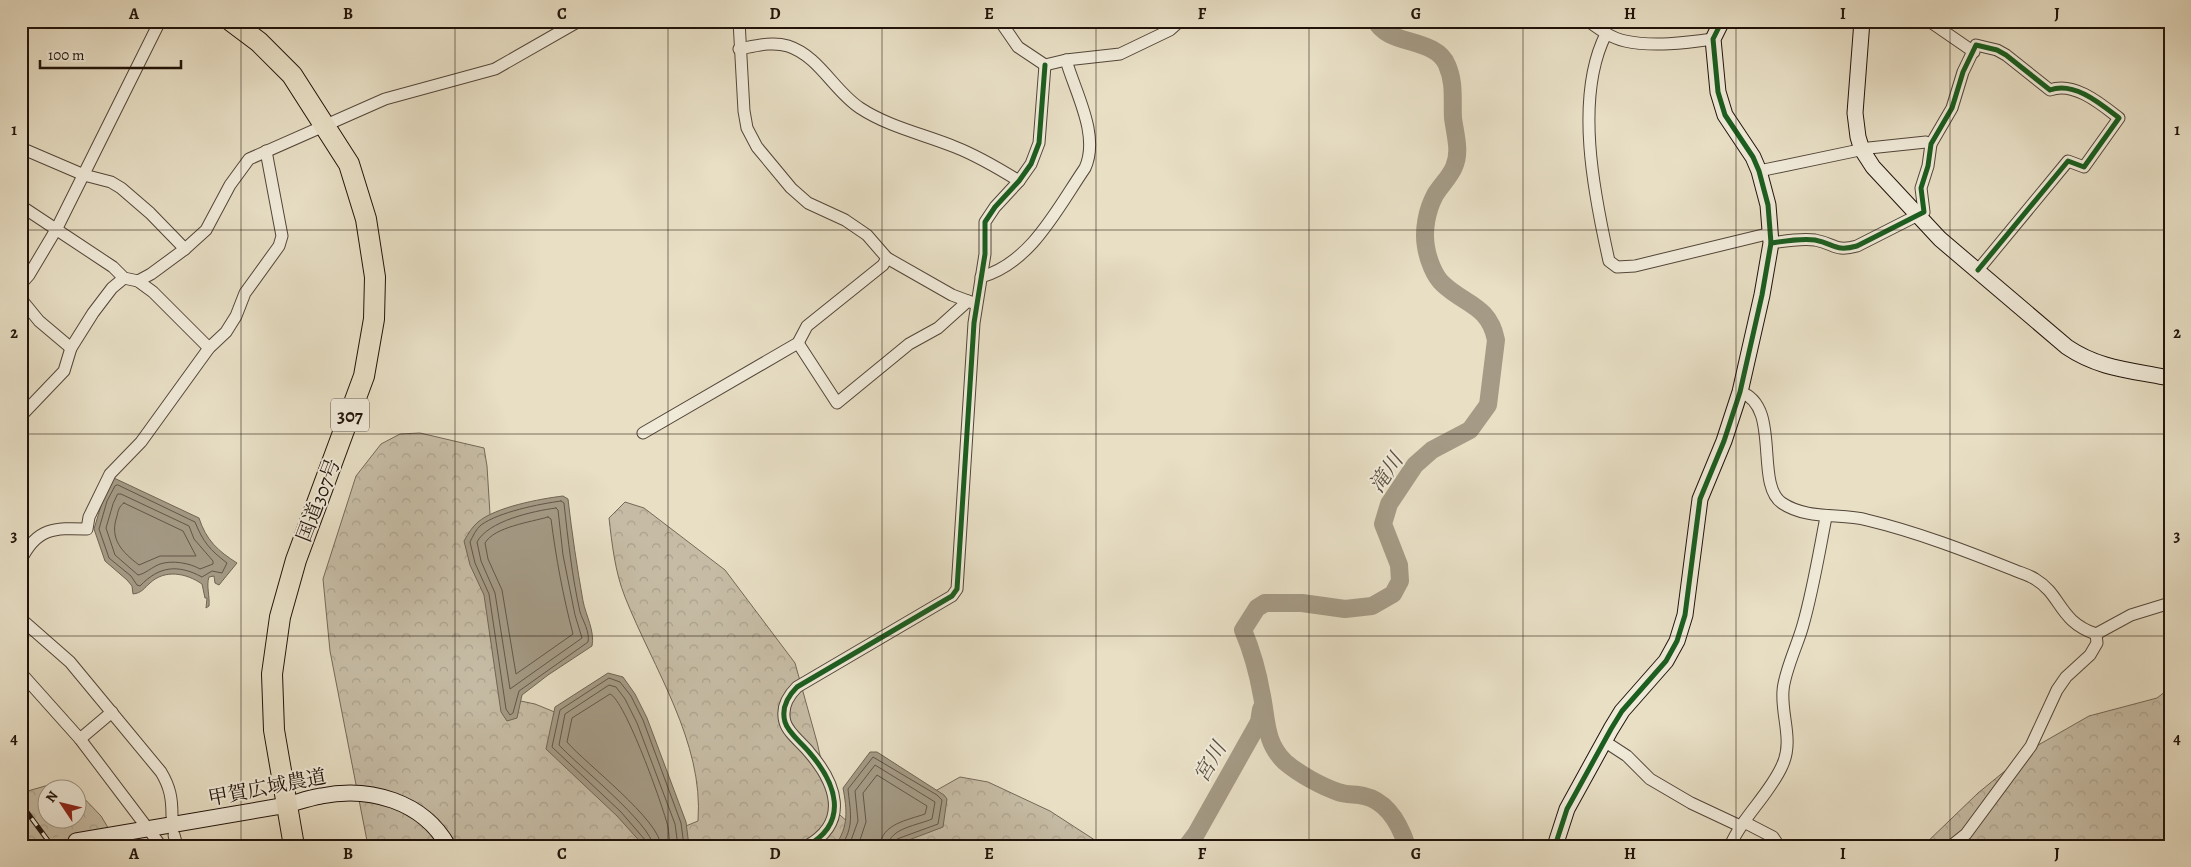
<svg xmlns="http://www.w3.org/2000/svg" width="2191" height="867" viewBox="0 0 2191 867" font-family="Alegreya,'Noto Serif JP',serif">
	<defs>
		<pattern id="forest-crowns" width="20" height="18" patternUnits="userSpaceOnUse" patternTransform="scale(1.25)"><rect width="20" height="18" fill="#c6bca5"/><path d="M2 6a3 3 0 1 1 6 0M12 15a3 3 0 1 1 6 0" fill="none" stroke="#aaa18d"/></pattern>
	</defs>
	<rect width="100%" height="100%" fill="#e8dfc5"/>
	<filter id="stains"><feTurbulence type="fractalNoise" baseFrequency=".004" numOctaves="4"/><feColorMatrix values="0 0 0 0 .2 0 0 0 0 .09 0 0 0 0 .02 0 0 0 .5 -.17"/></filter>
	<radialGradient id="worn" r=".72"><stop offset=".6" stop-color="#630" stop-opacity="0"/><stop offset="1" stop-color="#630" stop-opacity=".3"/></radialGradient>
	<g fill="url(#forest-crowns)" stroke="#746858">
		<path d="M420,433L484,448L487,466L501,691L511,699L535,704L562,715L681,828L698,821C704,742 653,668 625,597C615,572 612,544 609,518L625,502L644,508L725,570L795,663L817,742L832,808L849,823L914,803L960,777L988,782L1050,811L1104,846H368L330,651L323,579L356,476L381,444L400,434Z"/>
		<polygon points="2170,688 2170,846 1923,846 1978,793 2033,748 2089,716 2157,698"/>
		<polygon points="59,782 74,789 48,790 48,820 78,820 78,792 101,816 119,846 21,846 21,793"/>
	</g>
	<g fill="#a49a85" stroke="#706454">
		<path d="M114,478L199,518C206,540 218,551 237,563L219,585L215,583L214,576L209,577C206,586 210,596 209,606L206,608L207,598H205L202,584C186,573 165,569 150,583C144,588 142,593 133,594L132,586L127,580L105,561L94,529L103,499Z"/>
		<path d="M563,496L568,499C572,534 577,567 583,601C586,616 595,631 592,646L548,675L522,695L517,718L507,721L501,712L484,595L470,565L464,541C468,534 472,527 478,522C496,507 539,499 563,496Z"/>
		<polygon points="608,673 623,677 635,694 647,718 686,822 689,846 644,846 617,816 546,749 555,707"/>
		<path d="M870,752H877L944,795L947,799L943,827L893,846H835C849,826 847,810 843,788Z"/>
	</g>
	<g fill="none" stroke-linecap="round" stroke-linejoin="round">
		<g stroke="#625648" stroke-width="1">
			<path d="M118,485L195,522C203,542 210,550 227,563L222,573L212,571L202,577C178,564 159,566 140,586L137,585L131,576L109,558L99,529L107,501L115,486Z"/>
			<path d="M118,494H121L189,526L194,539L213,561V564L200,569C190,563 172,560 160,564C152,567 145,574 138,575L115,555L106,528L113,504Z"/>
			<path d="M561,501L564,503C568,540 572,576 580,612C583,621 590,632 588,642L519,691L513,713L510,715L506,709L489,594L475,563L470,542C473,536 476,529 481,525C499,512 539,504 561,501Z"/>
			<path d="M124,503L183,531L196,556H160L139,565C122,552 109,539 117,516C118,511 119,506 124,503Z"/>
			<path d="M556,508L558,510L563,555L575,615L582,638L510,689L495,593L481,561L477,542C488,521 533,511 556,508Z"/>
			<path d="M548,517L551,519C556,558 563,596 573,634L516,674L502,590L488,559L485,543C494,527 531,522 548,517Z"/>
			<polyline points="647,846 646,841 621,812 552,747 560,710 609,678 620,682 631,696 643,720 681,823 684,846"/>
			<path d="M653,846C652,824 576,764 559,745L565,714L609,685L616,687L625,699L637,723L675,824L678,846"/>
			<path d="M661,846C660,820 586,764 567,742L572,718L610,694C625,700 663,806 668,827C669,833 669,839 670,846"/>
			<path d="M841,846C855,827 850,810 848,789L873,757L937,795L942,800L938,824L897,839L894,846"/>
			<path d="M849,846L858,821L855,791L875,765L935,802L932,819C919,825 889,828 888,846"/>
			<path d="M858,846L866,822L863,793L877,775L927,806L925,814C908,820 881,824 880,846"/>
		</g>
		<g stroke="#a49a85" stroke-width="18">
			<path d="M1376,21C1387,46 1436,37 1447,65C1455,83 1452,100 1453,118C1455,134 1461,152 1454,167C1450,177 1441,185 1435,195C1427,210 1423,230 1426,247C1428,259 1434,276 1443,284C1465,305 1489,305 1496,340L1488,405L1470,430L1432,450L1415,465L1389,504L1383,524L1399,565L1400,581L1393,594L1372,606L1345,609L1302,603H1265L1257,608L1243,630C1252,651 1258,673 1262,696C1267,721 1265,743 1285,762C1299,774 1321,786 1338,792C1346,795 1356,794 1364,796C1387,801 1400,825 1407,846"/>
			<polyline points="1187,846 1196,834 1259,722 1261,709"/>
		</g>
		<polyline stroke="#cac0a9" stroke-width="15" stroke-dasharray="15 8" stroke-linecap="butt" points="50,846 76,841"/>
		<g stroke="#534639" stroke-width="13">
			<g id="street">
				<polyline points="739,21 744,111 747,128 757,147 791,188 808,203 845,220 867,235 887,258 952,295 976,304"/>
				<polyline points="1000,21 1018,47 1045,65 1066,60 1120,54 1170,30 1180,21"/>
				<path d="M1588,21C1599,29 1611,38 1625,41C1653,47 1685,43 1713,39"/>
				<polyline points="1929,21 1974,52"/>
				<path d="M1606,34C1574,97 1594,194 1609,261L1617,267L1635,266L1771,233"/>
				<path d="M739,49C755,46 772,41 788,46C819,56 834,91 860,108C889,127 923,134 955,147C978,156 998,168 1019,181"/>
				<polyline points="21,148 84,175 111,182 121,188 150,213 185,249"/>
				<polyline points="1759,171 1869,148 1926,142 1931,144"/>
				<polyline points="21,206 113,267 124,278 138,281 151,274 185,249 206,230 230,185 249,159 385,99 495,69 579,21"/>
				<path d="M1771,243C1785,241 1801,238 1815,240C1835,244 1835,252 1857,246L1924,212L1921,188L1928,166L1931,144L1952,108L1963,72L1976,45L1997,50L2006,55L2050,90C2074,81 2101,104 2119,118L2084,167L2068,161L1978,270"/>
				<path d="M981,277C1031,263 1057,209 1085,168C1100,135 1075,92 1066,60"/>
				<polyline points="138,281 153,292 209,348"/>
				<polyline points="21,284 29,275 57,228 160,21"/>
				<polyline points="21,299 39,321 71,348"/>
				<polyline points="798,343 837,403 909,344 938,328 968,301"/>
				<path d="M1740,392C1782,405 1754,484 1782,503C1807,520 1841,513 1867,520C1917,532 1966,551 2014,570C2021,573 2029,575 2035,579C2062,595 2058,621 2096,634L2131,615L2170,603"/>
				<polyline points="21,416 64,371 71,348 93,313 112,288 124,278"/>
				<polyline points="643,433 798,343 807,326 883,265 887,258"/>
				<path d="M21,560C37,527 55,528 87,529L89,517L110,474L141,442L209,348L226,332L236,316L245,293L279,246L282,236L266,151"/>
				<path d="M21,619L70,662L161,772C170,787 172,798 172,816"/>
				<polyline points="21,673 80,739 161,846"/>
				<polyline points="80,739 112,712"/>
				<polyline points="1604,741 1627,756 1650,779 1691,803 1740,826"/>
				<polyline points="1744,822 1773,837 1779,846"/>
				<polyline points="174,835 177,846"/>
				<path d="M807,846C850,822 836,783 809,752C802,743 788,733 785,722C781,708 788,696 797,687L952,596L957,589L974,323L985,254V222L995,207L1019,181L1031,164L1039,143L1045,65"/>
				<path d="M1730,846C1743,816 1769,795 1782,766C1794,741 1781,716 1783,691C1784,672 1798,644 1803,625C1813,590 1819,553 1826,517"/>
				<polyline points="1951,846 1966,834 2031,746 2057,690 2066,677 2090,655 2097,643 2096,634"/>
			</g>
		</g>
		<g stroke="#21130a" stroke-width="17">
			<g id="secondary">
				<path d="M1862,21L1855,113L1858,137L1862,150L1873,167L1940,239L2067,347C2098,368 2128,370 2164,377"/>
				<path d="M76,841L287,805C298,802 309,798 321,796C369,786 423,801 448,846"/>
				<polyline points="1555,846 1567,809 1611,729 1622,711 1666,661 1677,641 1685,615 1700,499 1724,441 1740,392 1762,295 1771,243 1768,205 1759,171 1753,157 1725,115 1718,92 1713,39 1722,21"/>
			</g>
		</g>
		<g stroke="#21130a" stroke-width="22">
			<polyline id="highway" points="231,21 259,42 292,75 349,164 366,219 375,277 374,319 364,376 296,560 280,617 272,674 274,730 294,846"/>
		</g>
		<use href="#street" stroke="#f0ead9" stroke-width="11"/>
		<use href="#secondary" stroke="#f0ead9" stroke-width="15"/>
		<use href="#highway" stroke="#e8dfc5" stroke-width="20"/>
		<g stroke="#21130a" stroke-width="5">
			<polyline id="rail" points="21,804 52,846"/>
		</g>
		<use href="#rail" stroke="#f0ead9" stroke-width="3" stroke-dasharray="9" stroke-linecap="butt"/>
		<g stroke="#f0ead9" stroke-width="8">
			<g id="cycleway">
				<path d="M1771,243C1785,241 1801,238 1815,240C1835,244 1835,252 1857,246L1924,212L1921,188L1928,166L1931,144L1952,108L1963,72L1976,45L1997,50L2006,55L2050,90C2074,81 2101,104 2119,118L2084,167L2068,161L1978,270"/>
				<path d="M807,846C850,822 836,783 809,752C802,743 788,733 785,722C781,708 788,696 797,687L952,596L957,589L974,323L985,254V222L995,207L1019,181L1031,164L1039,143L1045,65"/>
				<polyline points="1555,846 1567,809 1611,729 1622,711 1666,661 1677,641 1685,615 1700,499 1724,441 1740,392 1762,295 1771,243 1768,205 1759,171 1753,157 1725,115 1718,92 1713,39 1722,21"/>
			</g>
		</g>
		<use href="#cycleway" stroke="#1b5e20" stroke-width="5"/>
	</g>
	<path fill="none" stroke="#21130a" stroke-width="1" stroke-opacity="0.55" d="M241,21V846M455,21V846M668,21V846M882,21V846M1096,21V846M1309,21V846M1523,21V846M1736,21V846M1950,21V846M21,230H2170M21,434H2170M21,636H2170"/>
	<g text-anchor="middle" stroke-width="4" stroke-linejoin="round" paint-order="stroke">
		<rect fill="#f0ead9" stroke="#5f5448" stroke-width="1" x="331" y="398.5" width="38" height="33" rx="4"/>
		<g font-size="19" font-weight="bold" fill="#21130a">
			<text x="350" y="422">307</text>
		</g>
		<g font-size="20" fill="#21130a" stroke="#f0ead9">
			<text transform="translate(318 500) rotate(-69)" y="7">国道307号</text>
			<text transform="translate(267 787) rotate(-11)" y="7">甲賀広域農道</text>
		</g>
		<g font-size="21" font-style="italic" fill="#5c5041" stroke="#f0ead9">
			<text transform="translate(1386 473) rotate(-56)" y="7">滝川</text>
			<text transform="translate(1210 762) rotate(-60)" y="7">宮川</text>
		</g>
	</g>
	<rect width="2191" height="867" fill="none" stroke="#e8dfc5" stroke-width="55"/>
	<g transform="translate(62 804) rotate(305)"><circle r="24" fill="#f0ead9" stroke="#9d9486"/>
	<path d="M0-4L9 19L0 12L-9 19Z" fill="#8f2418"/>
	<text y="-8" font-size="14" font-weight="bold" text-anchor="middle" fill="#21130a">N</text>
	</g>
	<path d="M40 60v8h141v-8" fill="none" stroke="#21130a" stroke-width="2.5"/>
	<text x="48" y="60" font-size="15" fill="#21130a" stroke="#f0ead9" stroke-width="4" paint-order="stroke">100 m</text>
	<rect x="28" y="28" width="2136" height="812" fill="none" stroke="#21130a" stroke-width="2"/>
	<g font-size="16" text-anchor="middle" font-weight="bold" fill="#21130a">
		<text x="134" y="19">A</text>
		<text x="348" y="19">B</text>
		<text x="562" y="19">C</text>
		<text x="775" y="19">D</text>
		<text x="989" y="19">E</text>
		<text x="1202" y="19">F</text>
		<text x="1416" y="19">G</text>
		<text x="1630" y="19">H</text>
		<text x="1843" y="19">I</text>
		<text x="2057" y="19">J</text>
		<text x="14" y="135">1</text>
		<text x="2177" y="135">1</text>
		<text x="14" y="338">2</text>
		<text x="2177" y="338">2</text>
		<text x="14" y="541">3</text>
		<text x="2177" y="541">3</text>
		<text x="14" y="744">4</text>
		<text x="2177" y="744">4</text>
		<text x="134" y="859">A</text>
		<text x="348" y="859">B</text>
		<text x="562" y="859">C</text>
		<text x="775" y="859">D</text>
		<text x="989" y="859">E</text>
		<text x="1202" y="859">F</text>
		<text x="1416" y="859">G</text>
		<text x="1630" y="859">H</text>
		<text x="1843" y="859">I</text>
		<text x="2057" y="859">J</text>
	</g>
	<rect width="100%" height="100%" filter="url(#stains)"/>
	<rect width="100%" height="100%" fill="url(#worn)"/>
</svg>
